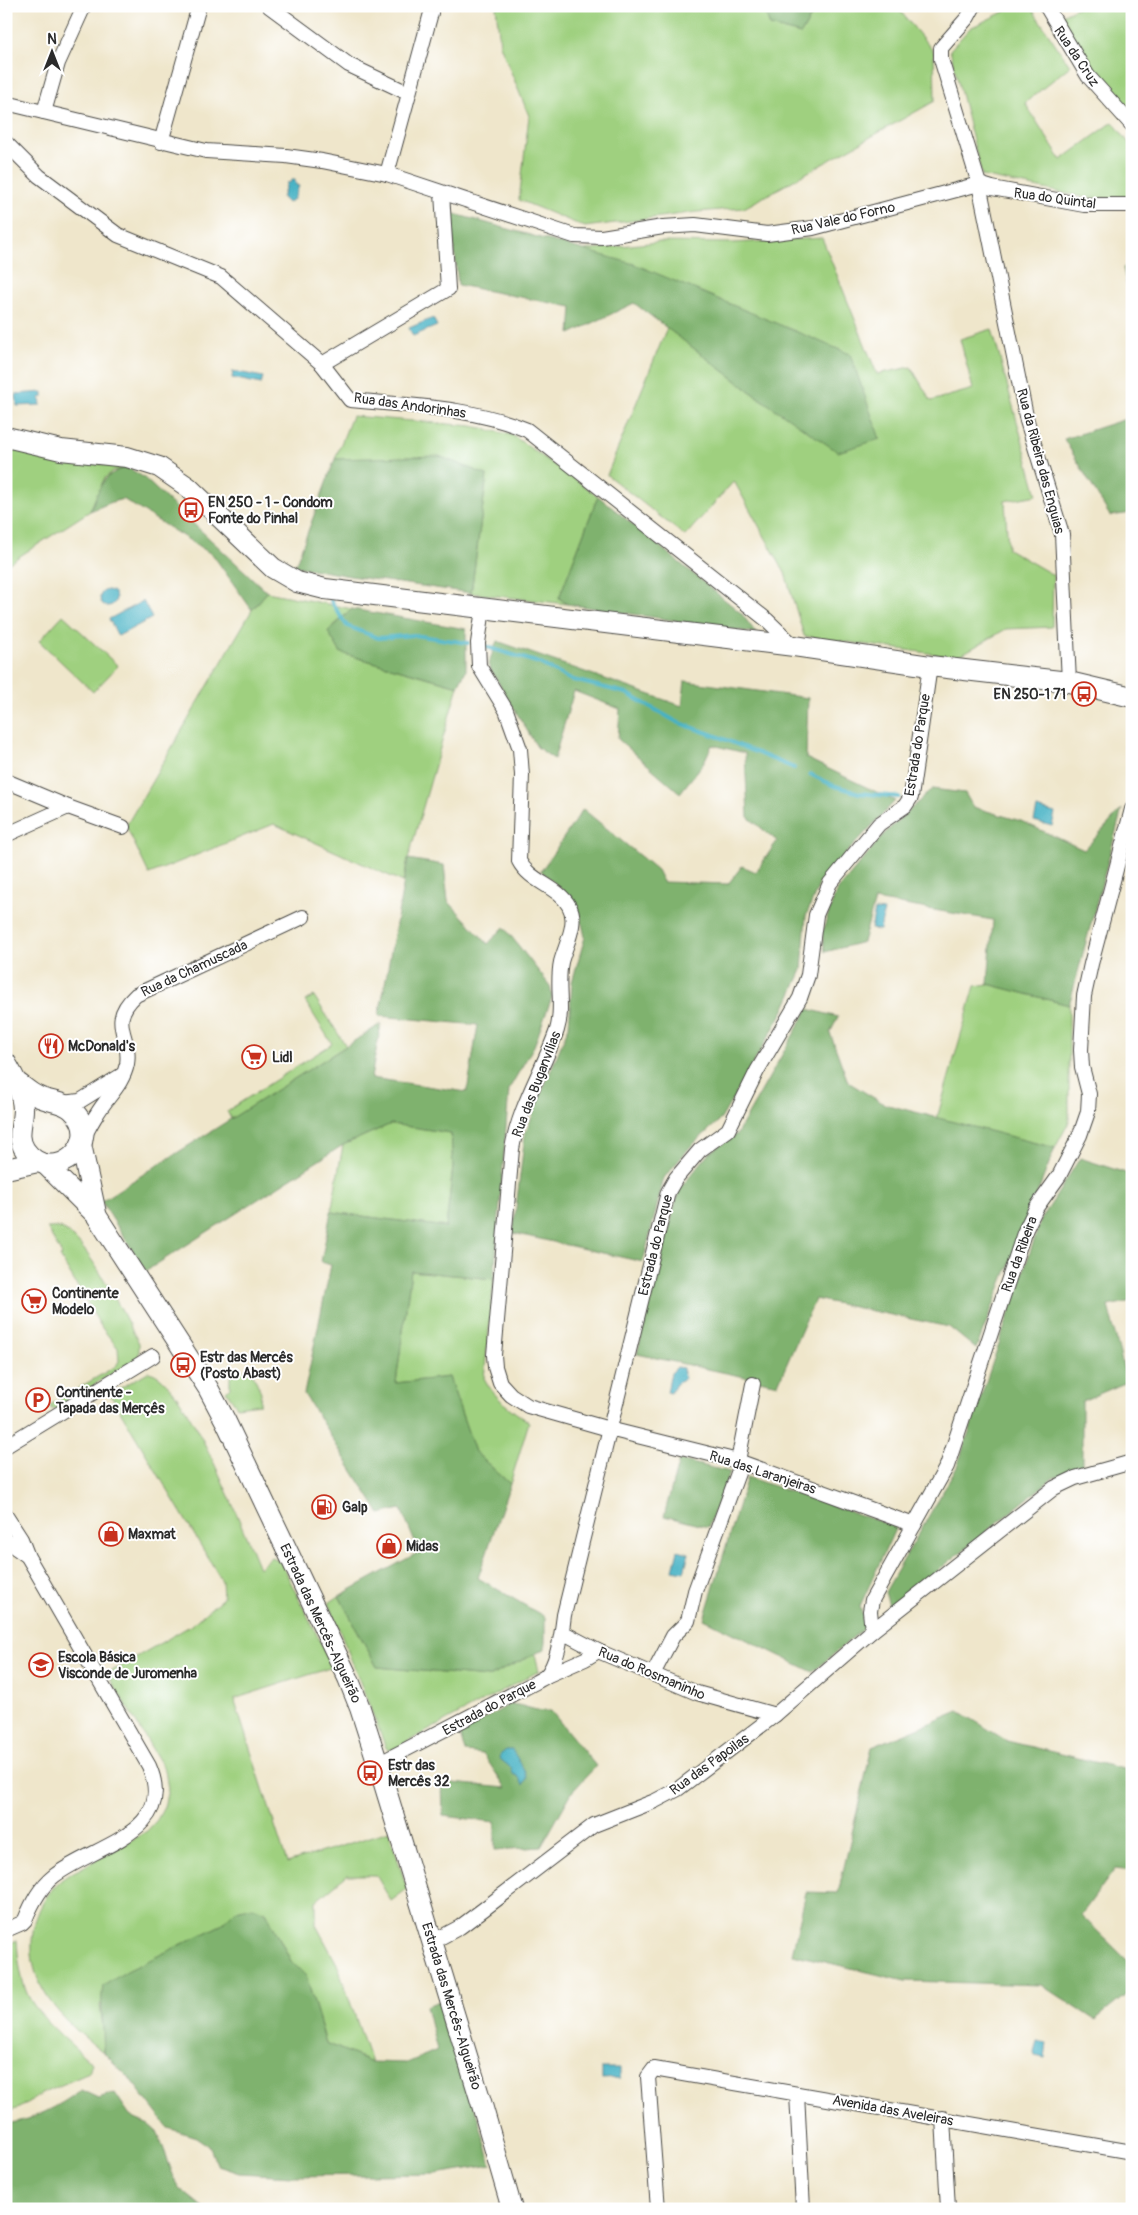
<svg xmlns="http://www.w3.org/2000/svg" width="1138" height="2215" viewBox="0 0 1138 2215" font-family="Pangolin,sans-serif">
	<rect width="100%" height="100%" fill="#fff"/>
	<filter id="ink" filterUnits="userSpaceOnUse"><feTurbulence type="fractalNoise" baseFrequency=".02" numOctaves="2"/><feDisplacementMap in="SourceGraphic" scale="10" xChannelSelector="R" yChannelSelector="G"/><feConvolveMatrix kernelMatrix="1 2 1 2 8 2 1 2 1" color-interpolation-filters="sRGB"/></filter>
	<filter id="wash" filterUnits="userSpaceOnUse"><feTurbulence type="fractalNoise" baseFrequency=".0096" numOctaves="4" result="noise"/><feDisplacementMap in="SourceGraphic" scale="20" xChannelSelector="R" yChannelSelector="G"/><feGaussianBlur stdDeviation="1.12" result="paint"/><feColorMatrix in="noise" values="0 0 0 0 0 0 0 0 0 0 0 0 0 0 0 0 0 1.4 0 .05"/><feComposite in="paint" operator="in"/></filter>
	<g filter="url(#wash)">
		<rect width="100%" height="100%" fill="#efe6cb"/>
		<g fill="#9fd07f" stroke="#657e55">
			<polygon points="496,6 763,6 770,26 801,34 817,6 876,6 880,10 883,6 896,6 934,52 935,101 744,208 697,212 585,227 519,200 529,116 500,45"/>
			<polygon points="1016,6 1030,6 1070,66 1025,103 1061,160 1113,122 1132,147 1132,199 1087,198 982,176 950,50 970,28"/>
			<polygon points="1080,6 1126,6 1132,14 1132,114 1084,55 1060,16"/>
			<polygon points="822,238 877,374 911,367 931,401 973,389 960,339 992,329 1037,495 1005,501 1008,549 1053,575 1052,627 1006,629 957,657 804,636 785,573 734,481 685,536 607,475 667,328 759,398 585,250 658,242 733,243"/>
			<polygon points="352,416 472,426 512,435 598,496 559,598 567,604 471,593 487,475 335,459"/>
			<polygon points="6,446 56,459 127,467 113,471 104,479 90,511 6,565"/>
			<polygon points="267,592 352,609 328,631 341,653 458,686 408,859 403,882 274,824 149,874 126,826 252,610"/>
			<polygon points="63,615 118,666 93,692 39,641"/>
			<polygon points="988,984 1069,1005 1069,1122 1055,1148 937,1118 975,986"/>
			<polygon points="314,996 346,1046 231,1119 227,1111 332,1044 305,1001"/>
			<path d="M6,1083C15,1098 14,1115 6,1129Z"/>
			<polygon points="391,1124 451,1133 453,1167 446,1227 331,1212 343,1145"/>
			<path d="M47,1228C52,1228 58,1227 62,1229C89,1242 123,1315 139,1343V1357L54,1409H51L50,1405L116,1366L119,1361L118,1348L102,1328L60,1257L62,1255Z"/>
			<path d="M411,1271L494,1279L484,1378C494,1398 510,1409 529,1422L510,1484L475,1452L449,1377L396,1383Z"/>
			<polygon points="242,1369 247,1372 252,1372 261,1392 260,1404 237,1407 226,1391 230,1387 230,1377"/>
			<path d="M148,1372C184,1374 244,1533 259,1568L271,1557L280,1561L333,1667L234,1699L287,1863L389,1831L407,1889L391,1901L376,1875H347L316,1901V1925L337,1964L371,2062L326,2043L306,1976L291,1961L266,1912L235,1911L221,1925L124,1973L100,2005L104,2035L103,2052C60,2019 20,1981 35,1923C39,1907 48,1892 60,1881C68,1874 78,1870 87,1865C107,1854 127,1843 147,1831L157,1820L164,1807L168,1789L165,1770L107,1674L190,1626L223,1598L222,1581L110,1394Z"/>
			<polygon points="339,1596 377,1667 488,1677 535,1654 539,1671 390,1751 386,1748 329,1603"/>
			<path d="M17,1940C18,1958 20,1974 26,1991C35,2015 72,2045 92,2063L89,2073L43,2093L20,2108L6,2112V1945Z"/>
		</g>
		<g fill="#7fb26e" stroke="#556e4c">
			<polygon points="763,6 817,6 801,34 770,26"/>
			<polygon points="451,213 634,264 850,354 880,439 838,452 759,398 634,303 570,334 572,307 458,285"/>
			<polygon points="1132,263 1132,308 1123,268"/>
			<polygon points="1132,417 1132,513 1110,516 1064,439"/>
			<polygon points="439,456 487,475 471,593 350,576 295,566 335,459"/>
			<path d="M127,467L143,477L267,592L252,610L213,555L123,499L112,502L90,511C100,488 101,475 127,467Z"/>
			<polygon points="598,496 741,613 756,633 567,604 559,598"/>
			<polygon points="352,609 466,629 466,670 458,686 341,653 328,632"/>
			<polygon points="497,641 682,706 685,681 808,698 806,758 895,801 821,880 806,916 802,970 784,1010 721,1119 690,1147 664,1178 643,1262 513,1233 525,1134 569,1026 572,982 585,937 580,914 569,896 541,871 583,809 657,870 663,882 728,884 742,866 756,872 777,841 748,817 745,753 712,745 703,764 680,793 618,739 620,709 574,691 554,759 537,747 488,665"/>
			<polygon points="932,789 965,793 973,807 1021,821 1084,850 1122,809 1069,1005 988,984 993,920 875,900 863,942 825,952 822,933 836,892 885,833"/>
			<polygon points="408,859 444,865 448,901 488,944 504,927 550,986 552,997 534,1046 509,1089 494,1279 411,1271 396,1383 449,1377 475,1452 510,1484 478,1578 545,1617 545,1649 488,1677 377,1667 339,1596 419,1552 401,1509 380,1514 304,1394 331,1265 321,1262 331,1212 446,1227 453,1167 451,1133 391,1124 343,1145 146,1271 101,1201 381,1024 371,1078 467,1092 478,1025 379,1016"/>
			<polygon points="808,1009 838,1017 830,1033 848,1082 884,1104 1055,1148 976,1349 949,1327 815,1299 778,1384 637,1354 679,1190 709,1153 737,1134"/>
			<polygon points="1080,1158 1132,1175 1132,1301 1108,1306 1127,1382 1082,1401 1082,1468 1053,1478 890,1609 885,1592 957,1467 1041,1220"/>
			<polygon points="679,1460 730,1472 708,1527 664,1516"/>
			<polygon points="747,1477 896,1527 860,1606 865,1627 813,1672 704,1619"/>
			<path d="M510,1704C526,1705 534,1712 551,1711L596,1766L572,1792L541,1847L495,1850V1822L443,1816L442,1782L506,1788L483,1754L465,1752L460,1734Z"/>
			<polygon points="959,1711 1007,1741 1132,1771 1132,1871 1115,1869 1081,1915 1132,1965 1132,1990 1095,2020 1041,1985 905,1981 792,1954 806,1892 838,1893 872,1747"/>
			<path d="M253,1907L266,1912L291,1961L306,1976L326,2043L371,2062L407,2063L437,2050L426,2006L442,2000L492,2165L436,2174L292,2176L239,2173L218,2166L209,2146L196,2137L168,2128L130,2079L103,2052C105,2029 99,2009 103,1986L127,1971L221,1925L235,1911Z"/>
			<path d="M81,2090L98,2098L115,2093L129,2114L135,2119L149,2125L158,2133L176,2183L180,2189L205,2209H6V2124C35,2119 58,2107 81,2090Z"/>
		</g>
		<g fill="#47b2c5" stroke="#396e78">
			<polygon points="291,180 295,180 296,185 299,186 294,199 287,203 282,198 287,182 290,183"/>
			<polygon points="433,318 437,326 413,336 409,328"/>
			<polygon points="233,371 263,377 261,384 232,378"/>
			<polygon points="43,392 43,397 40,398 41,405 17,406 16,394"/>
			<circle cx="108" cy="598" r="8"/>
			<polygon points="143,601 152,618 118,636 109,619"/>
			<polygon points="1037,808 1055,813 1052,826 1034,821"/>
			<polygon points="875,910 884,911 880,930 871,929"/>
			<polygon points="677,1367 683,1368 684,1379 676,1384 671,1393 667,1392 671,1373"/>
			<polygon points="678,1550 689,1553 684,1572 673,1570"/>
			<path d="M506,1750H512C518,1759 524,1768 527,1778L523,1785L518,1776L513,1774L511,1768L499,1758L500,1755Z"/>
			<polygon points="1037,2041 1047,2043 1045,2058 1035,2056 1034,2053"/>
			<polygon points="602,2068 620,2068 620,2078 602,2079"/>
		</g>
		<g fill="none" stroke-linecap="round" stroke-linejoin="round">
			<g stroke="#47b2c5" stroke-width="4">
				<polyline points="331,601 347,626 378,638 414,635 468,643"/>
				<polyline points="484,646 539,663 569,679 626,693 677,722 719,737 794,768"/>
				<polyline points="810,774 832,785 859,793 899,797"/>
			</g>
		</g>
	</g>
	<g filter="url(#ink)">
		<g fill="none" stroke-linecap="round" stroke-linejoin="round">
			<g stroke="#484743" stroke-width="16">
				<g id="street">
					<polyline points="269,6 349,65 408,93"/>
					<polyline points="974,6 968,17 941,48 941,59 979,184 1027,421 1062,534 1069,682"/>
					<polyline points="1046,6 1088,76 1132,125"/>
					<polyline points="6,103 206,151 286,156 322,161 387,174 574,236 602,237 663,227 695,225 767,234 813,228 979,184"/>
					<polyline points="44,112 58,63 84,6"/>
					<polyline points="161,142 199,6"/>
					<path d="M6,143L39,176L118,235L221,277L322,364L350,400C410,406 472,407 527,430L767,620L794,646"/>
					<polyline points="387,174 431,13 431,6"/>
					<polyline points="979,184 992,188 1084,205 1132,205"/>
					<polyline points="322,364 448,289 442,193"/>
					<path d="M483,609L478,643L479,666L506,710L520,749L522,775L519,861C530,882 558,886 569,906C579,922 565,946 561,962C556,985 564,1008 557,1030C543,1070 519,1107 512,1149L494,1355L495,1367L500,1383L511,1395L528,1406L609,1429L738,1461L914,1525"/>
					<polyline points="6,781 68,807"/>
					<polyline points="6,835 68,807 123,827"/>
					<polyline points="61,1103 80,1101 122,1075"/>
					<path d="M83,1138C88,1130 92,1121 97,1114C107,1097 123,1084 127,1064C132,1035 106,1023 136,995L303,917"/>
					<polyline points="6,1446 153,1356"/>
					<polyline points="738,1461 753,1384"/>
					<path d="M6,1516L21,1539L28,1557L149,1766C178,1833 94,1845 54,1876C40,1887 32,1903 25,1920L22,1923L6,1930"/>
					<polyline points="6,1541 26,1555"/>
					<polyline points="872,1631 870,1611 872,1600 947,1466 1024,1233 1036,1208 1059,1176 1080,1135 1088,1112 1089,1094 1082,1067 1081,1050 1084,996 1091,964 1132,809"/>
					<polyline points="562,1632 598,1651 697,1693 775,1715"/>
					<polyline points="653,1674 673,1636 688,1621 695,1591 742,1462"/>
					<polyline points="546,1676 585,1659 598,1651"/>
					<path d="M378,1764L536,1682C539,1680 544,1678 546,1676C558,1663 562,1632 564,1615L668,1192L676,1178L700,1150L728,1130L757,1071L800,998L808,975L816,915L830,883L879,824L905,806L911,797L930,666"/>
					<polyline points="432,1942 460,1927 484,1909 594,1825 655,1801 678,1789 775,1715 872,1631 1054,1488 1075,1478 1132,1462"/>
					<polyline points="797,2094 803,2209"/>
					<polyline points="943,2118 948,2209"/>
					<polyline points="658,2209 648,2077 654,2069 1132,2152"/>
				</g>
			</g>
			<g stroke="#484743" stroke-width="22">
				<g id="secondary">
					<polyline points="6,437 61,450 127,457 159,467 188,487 273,568 297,582 325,589 794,646 930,666 1069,682 1132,697"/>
					<path d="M6,1063C15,1078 22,1092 23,1109C23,1123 16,1137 25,1150C53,1189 107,1141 72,1110C63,1101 48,1102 37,1096C30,1093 24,1087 18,1083"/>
					<polyline points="81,1144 96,1213"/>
					<polyline points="45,1164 96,1215 208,1388 226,1422 348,1678 360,1708 378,1764 482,2105 512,2209"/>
					<polyline points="6,1169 38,1162"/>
				</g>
			</g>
			<use href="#street" stroke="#fff" stroke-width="14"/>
			<use href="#secondary" stroke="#fff" stroke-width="20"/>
		</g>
	</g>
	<defs>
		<g id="bus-ring" transform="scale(1.25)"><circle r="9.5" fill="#fff" stroke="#c8321e" stroke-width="1.5"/><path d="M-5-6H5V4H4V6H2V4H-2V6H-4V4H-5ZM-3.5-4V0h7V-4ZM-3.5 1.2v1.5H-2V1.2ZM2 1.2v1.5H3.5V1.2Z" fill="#c8321e"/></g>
		<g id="restaurant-ring" transform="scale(1.25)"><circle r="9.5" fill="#fff" stroke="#c8321e" stroke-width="1.5"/><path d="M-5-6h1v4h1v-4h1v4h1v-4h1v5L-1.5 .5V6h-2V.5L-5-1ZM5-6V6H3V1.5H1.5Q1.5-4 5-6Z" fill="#c8321e"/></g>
		<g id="supermarket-ring" transform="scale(1.25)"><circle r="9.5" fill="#fff" stroke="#c8321e" stroke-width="1.5"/><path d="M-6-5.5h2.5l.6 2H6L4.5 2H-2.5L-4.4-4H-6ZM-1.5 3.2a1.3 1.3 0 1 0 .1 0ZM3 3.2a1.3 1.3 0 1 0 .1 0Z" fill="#c8321e"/></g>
		<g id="parking-ring" transform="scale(1.25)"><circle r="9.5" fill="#fff" stroke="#c8321e" stroke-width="1.5"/><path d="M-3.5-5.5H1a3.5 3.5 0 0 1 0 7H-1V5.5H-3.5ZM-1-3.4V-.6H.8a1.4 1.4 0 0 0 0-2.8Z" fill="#c8321e"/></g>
		<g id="fuel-ring" transform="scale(1.25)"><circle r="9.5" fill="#fff" stroke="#c8321e" stroke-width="1.5"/><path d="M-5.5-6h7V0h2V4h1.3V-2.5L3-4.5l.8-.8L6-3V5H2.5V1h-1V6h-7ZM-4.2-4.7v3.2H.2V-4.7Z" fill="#c8321e"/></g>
		<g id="shop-ring" transform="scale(1.25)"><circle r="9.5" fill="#fff" stroke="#c8321e" stroke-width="1.5"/><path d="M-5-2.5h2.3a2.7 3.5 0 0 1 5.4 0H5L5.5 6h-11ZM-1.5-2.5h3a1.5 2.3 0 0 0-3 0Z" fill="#c8321e"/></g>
		<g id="school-ring" transform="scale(1.25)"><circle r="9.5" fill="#fff" stroke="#c8321e" stroke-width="1.5"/><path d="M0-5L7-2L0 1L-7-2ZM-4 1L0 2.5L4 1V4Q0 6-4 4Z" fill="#c8321e"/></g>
	</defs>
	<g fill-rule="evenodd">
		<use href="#bus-ring" x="191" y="510"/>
		<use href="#bus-ring" x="1084" y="694"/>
		<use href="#restaurant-ring" x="51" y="1046"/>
		<use href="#supermarket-ring" x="254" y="1057"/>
		<use href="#supermarket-ring" x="34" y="1301"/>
		<use href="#bus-ring" x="183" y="1365"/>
		<use href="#parking-ring" x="38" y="1400"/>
		<use href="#fuel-ring" x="324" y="1507"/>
		<use href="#shop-ring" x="111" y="1534"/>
		<use href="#shop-ring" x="389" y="1546"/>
		<use href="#school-ring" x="41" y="1665"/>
		<use href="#bus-ring" x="370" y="1773"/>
	</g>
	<g text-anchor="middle" stroke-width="4" stroke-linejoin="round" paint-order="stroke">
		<g font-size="14" fill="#2b2b2b" stroke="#fff">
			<text transform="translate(1077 56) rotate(56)" y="5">Rua da Cruz</text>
			<text transform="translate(1055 198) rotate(8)" y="5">Rua do Quintal</text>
			<text transform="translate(843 218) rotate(-13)" y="5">Rua Vale do Forno</text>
			<text transform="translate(410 405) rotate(8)" y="5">Rua das Andorinhas</text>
			<text transform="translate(1041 461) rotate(75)" y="5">Rua da Ribeira das Enguias</text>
			<text transform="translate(917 745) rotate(-81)" y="5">Estrada do Parque</text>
			<text transform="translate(194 968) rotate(-25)" y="5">Rua da Chamuscada</text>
			<text transform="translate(536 1084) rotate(-69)" y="5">Rua das Buganvílias</text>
			<text transform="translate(655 1245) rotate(-76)" y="5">Estrada do Parque</text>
			<text transform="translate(1019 1254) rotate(-70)" y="5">Rua da Ribeira</text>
			<text transform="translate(763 1472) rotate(18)" y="5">Rua das Laranjeiras</text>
			<text transform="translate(321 1623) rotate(65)" y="5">Estrada das Mercês-Algueirão</text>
			<text transform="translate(652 1673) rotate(23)" y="5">Rua do Rosmaninho</text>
			<text transform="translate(489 1707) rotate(-28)" y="5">Estrada do Parque</text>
			<text transform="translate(709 1764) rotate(-36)" y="5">Rua das Papoilas</text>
			<text transform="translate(452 2006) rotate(73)" y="5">Estrada das Mercês-Algueirão</text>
			<text transform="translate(893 2110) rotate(10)" y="5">Avenida das Aveleiras</text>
		</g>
		<g font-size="14" font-weight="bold" fill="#2b2b2b" stroke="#fff" text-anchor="start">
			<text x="208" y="507">EN 250 - 1 - Condom<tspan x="208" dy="16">Fonte do Pinhal</tspan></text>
			<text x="1066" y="699" text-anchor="end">EN 250-1 71</text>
			<text x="68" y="1051">McDonald's</text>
			<text x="272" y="1062">Lidl</text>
			<text x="52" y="1298">Continente<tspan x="52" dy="16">Modelo</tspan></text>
			<text x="200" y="1362">Estr das Mercês<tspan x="200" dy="16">(Posto Abast)</tspan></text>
			<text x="56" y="1397">Continente -<tspan x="56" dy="16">Tapada das Merçês</tspan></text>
			<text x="342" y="1512">Galp</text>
			<text x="128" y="1539">Maxmat</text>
			<text x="406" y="1551">Midas</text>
			<text x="58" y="1662">Escola Básica<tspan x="58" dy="16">Visconde de Juromenha</tspan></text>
			<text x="388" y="1770">Estr das<tspan x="388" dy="16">Mercês 32</tspan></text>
		</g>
	</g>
	<rect width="1138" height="2215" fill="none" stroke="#fff" stroke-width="25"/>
	<g transform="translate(52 52)" stroke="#ffffff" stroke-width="4" paint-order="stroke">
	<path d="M0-4L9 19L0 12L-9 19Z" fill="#2b2b2b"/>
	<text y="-8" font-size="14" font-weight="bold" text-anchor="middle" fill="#2b2b2b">N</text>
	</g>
</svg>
